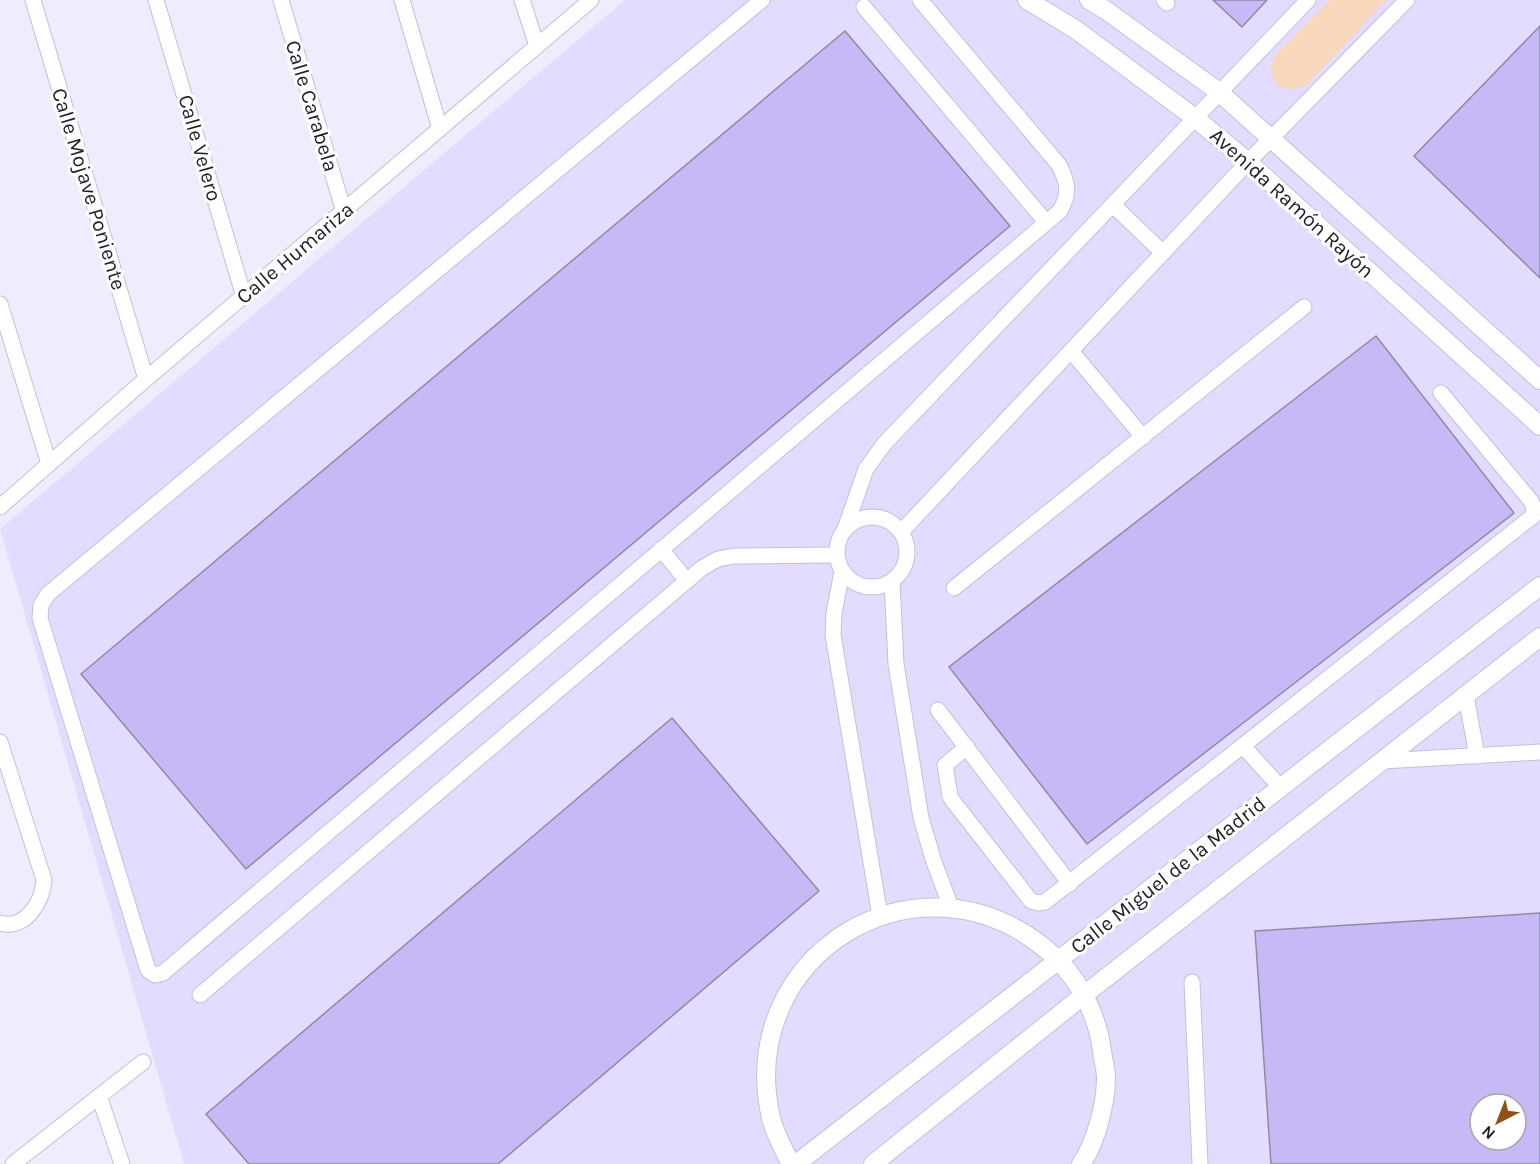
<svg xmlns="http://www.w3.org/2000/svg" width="1540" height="1164" viewBox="0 0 1540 1164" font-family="Karla,sans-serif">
	<rect width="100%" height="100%" fill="#f0ecfd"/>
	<path fill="#e4dcff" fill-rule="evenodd" d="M625,0H1540V1164H184L0,529ZM1480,1104H1516V1140H1480Z"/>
	<polygon fill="#f9d7bc" points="1330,0 1386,0 1307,85 1290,90 1277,85 1271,72 1273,57"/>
	<g fill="#c7b8f6" stroke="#908ba4" stroke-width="1.5" fill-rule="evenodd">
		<polygon points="1213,0 1267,0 1242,27"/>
		<polygon points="1540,26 1540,278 1414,156"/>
		<polygon points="845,31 1010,226 246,869 81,674"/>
		<polygon points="1376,336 1514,513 1087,844 949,667"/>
		<polygon points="672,718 819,891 498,1164 249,1164 206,1114"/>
		<path d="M1540,913V1164H1271L1255,931ZM1480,1104H1516V1140H1480Z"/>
	</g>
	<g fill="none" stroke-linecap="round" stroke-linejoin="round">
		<g stroke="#c5beda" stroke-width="17">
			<g id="minor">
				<polyline points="33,0 146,379"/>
				<polyline points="156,0 244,297"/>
				<polyline points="281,0 344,212"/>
				<polyline points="402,0 440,129"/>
				<polyline points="522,0 537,46"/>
				<path d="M762,0L48,594L41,605L40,618L148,970L155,975L163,973L1060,211C1070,194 1068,182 1059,165L920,0"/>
				<polyline points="1164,0 1167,3"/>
				<polyline points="864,7 1046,222"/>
				<polyline points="1113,205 1163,253"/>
				<polyline points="0,304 49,464"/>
				<polyline points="1071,351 1143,437"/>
				<polyline points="0,507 146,379 591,0"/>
				<circle cx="872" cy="552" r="35"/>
				<polyline points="845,529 866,469 884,444 1308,0"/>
				<polyline points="901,532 1248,162 1407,0"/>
				<polyline points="661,549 687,581"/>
				<polyline points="842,572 834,613 833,635 880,916"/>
				<polyline points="892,582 896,664 921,818 934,862 951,907"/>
				<polyline points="954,588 1304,307"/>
				<polyline points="1466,696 1477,756"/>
				<polyline points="938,710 1070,884"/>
				<path d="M0,742L44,880C43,901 25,931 0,923"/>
				<polyline points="1243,746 1281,788"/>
				<polyline points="967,747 945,765 950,796 953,801 1031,901 1038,903 1045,902 1533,516 1534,507 1531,501 1441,393"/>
				<polyline points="1382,761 1540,752"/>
				<polyline points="1192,982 1200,1164"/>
				<polyline points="200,995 702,568 718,559 734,556 836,555"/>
				<polyline points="99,1096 122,1164"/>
				<polyline points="13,1164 143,1062"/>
			</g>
		</g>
		<g stroke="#c5beda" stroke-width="20">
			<g id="major">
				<polyline points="1027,0 1075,29 1195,118 1248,162 1540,426"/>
				<polyline points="1089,0 1107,11 1219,92 1540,380"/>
				<path d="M791,1164C784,1150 775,1134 771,1118C734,955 918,842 1047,950C1077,975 1097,1012 1102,1051C1103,1060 1106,1069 1106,1078C1106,1103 1096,1143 1081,1164"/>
				<polyline points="796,1164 1540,586"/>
				<polyline points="873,1164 1084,995 1540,637"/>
			</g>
		</g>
		<use href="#minor" stroke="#fff" stroke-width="15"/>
		<use href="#major" stroke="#fff" stroke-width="18"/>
	</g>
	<g text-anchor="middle" stroke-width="6" stroke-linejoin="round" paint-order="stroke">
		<g font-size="21" fill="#201d27" stroke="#fff">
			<text transform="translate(312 106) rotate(73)" y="7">Calle Carabela</text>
			<text transform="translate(200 148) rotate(74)" y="7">Calle Velero</text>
			<text transform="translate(89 189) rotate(73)" y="7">Calle Mojave Poniente</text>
			<text transform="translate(1292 203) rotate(42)" y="7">Avenida Ramón Rayón</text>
			<text transform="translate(295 253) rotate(-40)" y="7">Calle Humariza</text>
			<text transform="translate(1168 875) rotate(-38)" y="7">Calle Miguel de la Madrid</text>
		</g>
	</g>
	<g transform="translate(1498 1122) rotate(222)"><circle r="28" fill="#ffffff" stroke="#a6a5a9" stroke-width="1.5"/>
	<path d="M0-4.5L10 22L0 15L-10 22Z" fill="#8f5214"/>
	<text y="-9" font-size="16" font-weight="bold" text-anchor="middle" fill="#201d27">N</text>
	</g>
</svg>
